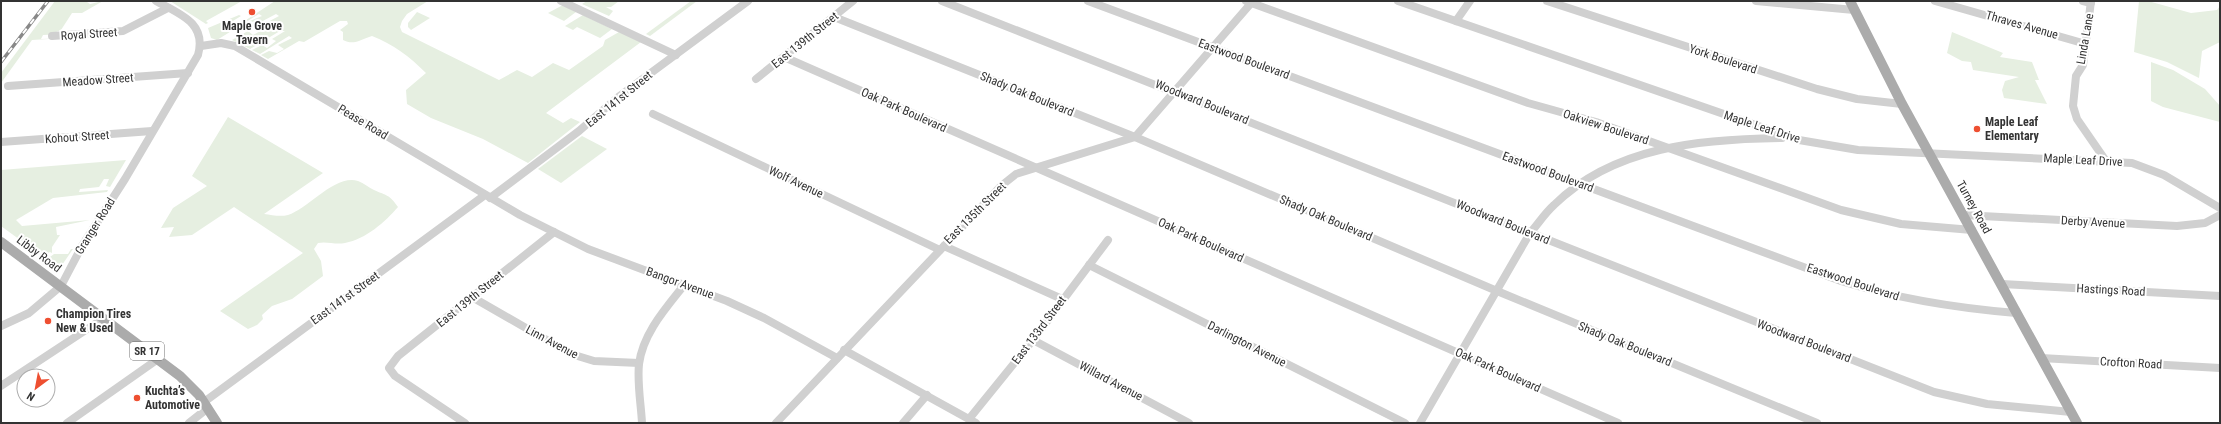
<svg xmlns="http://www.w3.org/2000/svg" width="2221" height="424" viewBox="0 0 2221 424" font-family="'Roboto Condensed',sans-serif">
	<rect width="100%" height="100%" fill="#fff"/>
	<g fill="#e6efe1">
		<polygon points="55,1 89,1 87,2 90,4 103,1 82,13 72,13 61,30 51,34 64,34 43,35 41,39 65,38 32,40 1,83 1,73"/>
		<polygon points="170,1 242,1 206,21 208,23 206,24"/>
		<path d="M275,1H428L407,14L402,21L400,27L402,32L499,80L517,70L532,77L553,63L569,70L603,46L605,40L619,32L641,42L546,113L563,123L571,118L580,122L528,163L483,139L431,118L407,104L406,90L426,73C410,57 393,44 372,36C361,39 354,46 343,40V32L340,30L348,24L347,21H340L304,42L299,41L268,59L261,55L269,51L277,53L284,49L278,45L292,38L289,36L260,54L252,50L262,45L267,48L276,41L272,39L285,31H280L250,49L232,40L248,31L253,35L264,29L262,28L266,26L264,24L279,16L276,14L257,24L251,21L245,23L262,16L259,14L217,40L211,38L208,28L239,15L241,16L228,24L233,22L237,26Z"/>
		<polygon points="587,1 619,1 611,7 606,7 613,11 609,16 582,4"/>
		<polygon points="691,1 697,1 650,36 646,34"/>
		<polygon points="2139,1 2148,1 2191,13 2217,10 2220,6 2220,42 2202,51 2199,78 2167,62 2134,52"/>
		<polygon points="563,5 576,12 564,21 548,13"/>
		<polygon points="417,12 430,18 411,30 408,27 408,23"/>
		<polygon points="583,15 612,29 600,38 577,27 573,30 565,26"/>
		<polygon points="1952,32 2003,53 2000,57 2032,62 2039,80 2035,80 2047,104 2004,98 2002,90 2005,81 2019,77 1973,70 1971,62 1962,61 1947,53"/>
		<polygon points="2151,62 2173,70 2205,89 2220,106 2220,122 2163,107 2151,101"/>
		<path d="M228,117L323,173L264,214C272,215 280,217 288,215C308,209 335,174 358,181C364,183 369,188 374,190C387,196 389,194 398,207C385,222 366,239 345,243C335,245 327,241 318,243L314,249L321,261L323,276L292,299L272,306L262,315L263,319L257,325L248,329L220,311L303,253L234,207L192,235L169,237L174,227L161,228L173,208L207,186L192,176Z"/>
		<polygon points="582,136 607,149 561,183 538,169"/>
		<polygon points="126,160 110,187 106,186 109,179 104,179 99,187 80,189 79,192 108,190 107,192 53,198 16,220 22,226 90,220 56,227 57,235 60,235 52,247 52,253 50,252 42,256 1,226 1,170"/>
		<polygon points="71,249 73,249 62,265 54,266 46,260 54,254 68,254"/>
	</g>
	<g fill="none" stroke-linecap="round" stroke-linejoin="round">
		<g stroke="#d0d0d0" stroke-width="8">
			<polyline points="561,1 676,55"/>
			<polyline points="942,1 1934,392 1987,404 2071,412"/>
			<path d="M1088,1L1841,281C1898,299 1956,308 2016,313"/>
			<polyline points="1246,1 1528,103 1596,122 1841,210 1901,224 1972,230"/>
			<polyline points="1398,1 1799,140 1858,150 2132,163 2164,175 2220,208"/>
			<polyline points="1547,1 1817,89 1857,99 1902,104"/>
			<polyline points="1756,1 1854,10"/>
			<polyline points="1935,1 2086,44"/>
			<polyline points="2083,1 2091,3"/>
			<polyline points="2091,1 2083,65 2076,76 2073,106 2077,119 2106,161"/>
			<polyline points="834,17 1135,137 1497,291 1817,423"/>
			<polyline points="1456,21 1470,1"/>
			<polyline points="52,36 123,31 168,8"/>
			<polyline points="201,46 221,43 235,46 520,215 588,249 727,301 764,318 837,358"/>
			<polyline points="784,57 1618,423"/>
			<polyline points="756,79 853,1"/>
			<polyline points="8,86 188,73"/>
			<polyline points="653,114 940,250"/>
			<polyline points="1,142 152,131"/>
			<polyline points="490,198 579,131 617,98 748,1"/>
			<polyline points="1963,215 2177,226 2205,223 2220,215"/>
			<polyline points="944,246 1062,299"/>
			<polyline points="1089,265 1405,423"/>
			<polyline points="2002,284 2220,296"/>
			<polyline points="472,297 571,354 594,361 639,363"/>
			<path d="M1,326L29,313L61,286L82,246L125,179L198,55C207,23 180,14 156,1"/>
			<polyline points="1033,340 1189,423"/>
			<polyline points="844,350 976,423"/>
			<polyline points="2041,358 2220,368"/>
			<polyline points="1,386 104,318"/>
			<polyline points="204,402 485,195"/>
			<polyline points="969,419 1033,340 1108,240"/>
			<polyline points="67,423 158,359"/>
			<polyline points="189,423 208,408"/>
			<polyline points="465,423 395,376 389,368 398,356 554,232"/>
			<path d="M642,423C641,404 637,383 639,364C643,333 666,308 685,284"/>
			<polyline points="776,423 1001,186 1016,174 1135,137 1253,1"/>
			<polyline points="903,423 927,395"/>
			<path d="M1420,423L1530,233C1538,224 1545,213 1554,205C1614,146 1702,139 1782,138"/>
		</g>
		<g stroke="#ababab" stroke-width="10">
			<polyline points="1850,1 1902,104 2077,423"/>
			<polyline points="1,242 180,376 199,395 217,423"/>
		</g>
		<g stroke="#888" stroke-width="3.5">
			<polyline id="rail" points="1,62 48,1"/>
		</g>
		<use href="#rail" stroke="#fff" stroke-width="2" stroke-dasharray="6" stroke-linecap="butt"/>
	</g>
	<g fill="#ee4f31" stroke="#fff" stroke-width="1.5">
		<circle cx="252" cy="12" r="4"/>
		<circle cx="1977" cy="129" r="4"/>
		<circle cx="48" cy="321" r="4"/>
		<circle cx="137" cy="398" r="4"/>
	</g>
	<g text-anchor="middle" stroke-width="4" stroke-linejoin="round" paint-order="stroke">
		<rect fill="#fff" stroke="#707070" stroke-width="1" x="130" y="342" width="34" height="18" rx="3"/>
		<g font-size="11" font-weight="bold" fill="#333">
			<text x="147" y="355">SR 17</text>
		</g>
		<g font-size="12" fill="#333" stroke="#fff">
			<text transform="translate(2022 25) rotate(16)" y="4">Thraves Avenue</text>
			<text transform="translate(89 34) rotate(-4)" y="4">Royal Street</text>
			<text transform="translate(2085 39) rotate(-80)" y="4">Linda Lane</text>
			<text transform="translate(805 40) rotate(-39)" y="4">East 139th Street</text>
			<text transform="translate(1244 59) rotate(20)" y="4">Eastwood Boulevard</text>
			<text transform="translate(1723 59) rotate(18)" y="4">York Boulevard</text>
			<text transform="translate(98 80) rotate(-4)" y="4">Meadow Street</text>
			<text transform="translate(1027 94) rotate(22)" y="4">Shady Oak Boulevard</text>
			<text transform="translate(619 99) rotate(-39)" y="4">East 141st Street</text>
			<text transform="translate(1202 102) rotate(22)" y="4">Woodward Boulevard</text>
			<text transform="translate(904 110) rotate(24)" y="4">Oak Park Boulevard</text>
			<text transform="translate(363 122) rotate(31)" y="4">Pease Road</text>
			<text transform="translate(1606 127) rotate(18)" y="4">Oakview Boulevard</text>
			<text transform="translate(1762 127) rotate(18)" y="4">Maple Leaf Drive</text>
			<text transform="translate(77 137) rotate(-4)" y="4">Kohout Street</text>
			<text transform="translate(2083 160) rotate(3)" y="4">Maple Leaf Drive</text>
			<text transform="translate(1548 172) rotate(20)" y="4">Eastwood Boulevard</text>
			<text transform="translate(796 182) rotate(25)" y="4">Wolf Avenue</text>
			<text transform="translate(1974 207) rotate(61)" y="4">Turney Road</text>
			<text transform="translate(975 213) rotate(-45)" y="4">East 135th Street</text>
			<text transform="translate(1326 218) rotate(23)" y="4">Shady Oak Boulevard</text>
			<text transform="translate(1503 222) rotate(22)" y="4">Woodward Boulevard</text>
			<text transform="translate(2093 222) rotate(3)" y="4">Derby Avenue</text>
			<text transform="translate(95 226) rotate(-58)" y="4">Granger Road</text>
			<text transform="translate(1201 240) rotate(24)" y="4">Oak Park Boulevard</text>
			<text transform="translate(39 254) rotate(37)" y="4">Libby Road</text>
			<text transform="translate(1853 282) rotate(18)" y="4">Eastwood Boulevard</text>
			<text transform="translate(680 283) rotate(20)" y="4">Bangor Avenue</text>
			<text transform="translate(2111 290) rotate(3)" y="4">Hastings Road</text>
			<text transform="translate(345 298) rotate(-36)" y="4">East 141st Street</text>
			<text transform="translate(470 299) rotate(-39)" y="4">East 139th Street</text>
			<text transform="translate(1039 330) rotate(-53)" y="4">East 133rd Street</text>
			<text transform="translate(1804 341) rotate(21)" y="4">Woodward Boulevard</text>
			<text transform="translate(552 342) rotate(28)" y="4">Linn Avenue</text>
			<text transform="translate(1247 344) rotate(27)" y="4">Darlington Avenue</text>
			<text transform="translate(1625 344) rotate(22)" y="4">Shady Oak Boulevard</text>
			<text transform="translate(2131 363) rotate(3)" y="4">Crofton Road</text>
			<text transform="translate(1498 370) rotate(24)" y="4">Oak Park Boulevard</text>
			<text transform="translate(1111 381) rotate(28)" y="4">Willard Avenue</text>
		</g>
		<g font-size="12" font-weight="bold" fill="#333" stroke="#fff" text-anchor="start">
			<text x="252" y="30" text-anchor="middle">Maple Grove<tspan x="252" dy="14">Tavern</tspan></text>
			<text x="1985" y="126">Maple Leaf<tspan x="1985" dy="14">Elementary</tspan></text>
			<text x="56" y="318">Champion Tires<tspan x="56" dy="14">New &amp; Used</tspan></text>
			<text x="145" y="395">Kuchta’s<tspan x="145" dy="14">Automotive</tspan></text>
		</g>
	</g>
	<rect width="2221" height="424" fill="none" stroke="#333333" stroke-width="4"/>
	<g transform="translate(36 388) rotate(212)"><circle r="19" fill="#ffffff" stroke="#adadad"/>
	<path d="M0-3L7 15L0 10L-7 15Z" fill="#ee4f31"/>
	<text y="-6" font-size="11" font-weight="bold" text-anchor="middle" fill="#333333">N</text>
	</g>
</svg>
